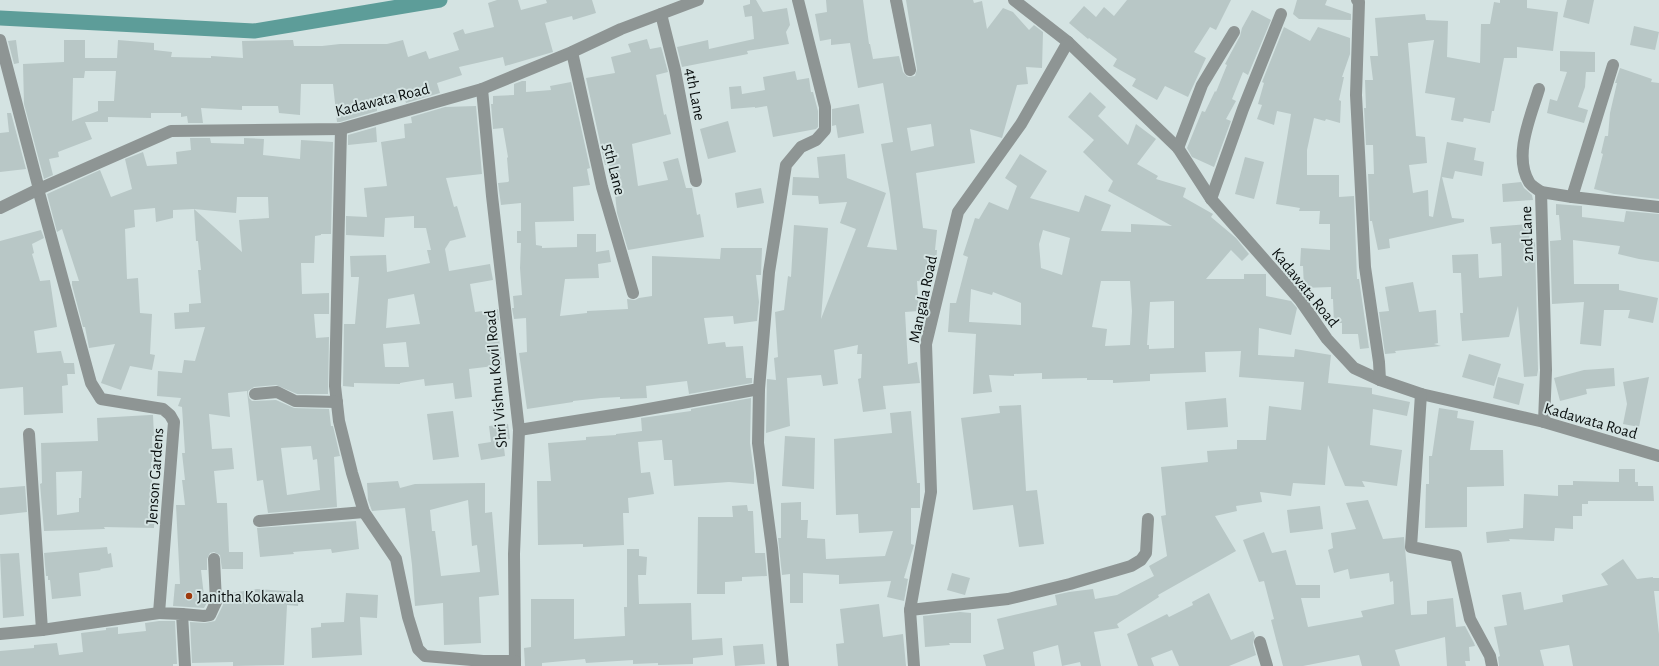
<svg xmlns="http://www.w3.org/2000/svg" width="1659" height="666" viewBox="0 0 1659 666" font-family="'Alegreya Sans',sans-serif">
	<rect width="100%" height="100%" fill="#d4e3e2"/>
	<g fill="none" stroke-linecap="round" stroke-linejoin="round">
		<polyline stroke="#5d9d99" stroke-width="15" points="0,18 254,31 440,0"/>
	</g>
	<g fill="#b8c7c6" fill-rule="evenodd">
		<path d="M497,0H518L521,10L547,3L546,0H592L596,13L573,20L572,16L545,23L553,52L505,66L503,57L459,67L462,75L437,83L440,93L406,103L404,96L377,105V111L340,122H337L333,84H301L300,115L279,113L278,106H242V110L201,108L203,123H188L187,116L181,117V113H151V118L108,117V122H85L92,139L58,152L59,157L49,159L53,175L44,179L24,104L23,64L64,62V40H85V58H117L118,40L154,43V50L172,52L171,57L211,58V56L243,58L242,41L293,40L294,46H322L340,44H387L403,40L408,57L426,51L429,59L459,50L453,33L463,29L465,34L494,27L488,3ZM85,71H116L114,101H98V111L72,121L73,78H84Z"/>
		<polygon points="750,0 756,0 763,12 787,8 790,25 786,32 789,44 747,51 748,54 682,67 677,47 708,40 709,49 754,39 752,16 745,17 743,6 750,4"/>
		<path d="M826,0H863L869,44H870L873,59L899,56L903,72L908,77L915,76L917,69L906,0H973L974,3L982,1L987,29L1003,8L1013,12L1029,30L1034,25L1043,32L1042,68L1026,67L1028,84L1017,85L1002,138L970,129L975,163L916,173L923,228L937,230L935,250H937L936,262H929L927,282L917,281L919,311L905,312L908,364L917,362L920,383L883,386L886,409L863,412L858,379L861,378L862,354H857L858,345L834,350L838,384L823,386L821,375L787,378L790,426L766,433L767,379L776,380L774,358L778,357L775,312L784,310L788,276L791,277L794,225L828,228L821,319L856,229L840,223L847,202L819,204L818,196L792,195L793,177L819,178L817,157L845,154L847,178L886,193L867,247L897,250L890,194L881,144L893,142L883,83L858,88L850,43L831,45V39L820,41L815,14L827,12ZM931,124L934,146L911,151L907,128Z"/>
		<polygon points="1127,0 1231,0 1216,30 1210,27 1194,52 1206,58 1188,97 1165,86 1157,100 1132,86 1136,79 1113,66 1117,59 1089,38 1088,39 1069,23 1084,6 1096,17 1104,7 1114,16"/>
		<polygon points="1297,0 1327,0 1325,5 1351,14 1351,20 1299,19 1293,14"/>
		<polygon points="1500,0 1527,0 1527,8 1558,12 1553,51 1517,47 1517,58 1504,58 1494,111 1492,111 1490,123 1464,118 1463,122 1451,120 1455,98 1425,93 1434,40 1408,43 1416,136 1425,137 1427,163 1409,165 1413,193 1428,190 1429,216 1433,217 1447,142 1476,148 1474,160 1484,162 1482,176 1455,171 1453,179 1442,177 1452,218 1464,219 1464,222 1389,239 1390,248 1378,250 1372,221 1370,221 1368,174 1374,174 1373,145 1366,145 1364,108 1366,108 1365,80 1373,80 1370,56 1378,56 1375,18 1425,14 1426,20 1448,21 1447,57 1480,63 1481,24 1490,24 1494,2 1500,3"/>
		<polygon points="1567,0 1594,0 1589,24 1563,17"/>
		<polygon points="1252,10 1271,20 1248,75 1243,72 1232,99 1236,101 1226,119 1231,121 1214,167 1192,157 1187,148 1202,111 1205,112 1215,91 1216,92 1227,65 1225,64 1240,36 1242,28"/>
		<polygon points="1634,26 1659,32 1655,50 1630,45"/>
		<polygon points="1284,27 1310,41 1318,27 1350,38 1350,54 1342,77 1344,77 1339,100 1341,101 1340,123 1326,119 1325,121 1314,118 1307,150 1307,175 1339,175 1339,197 1354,196 1357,279 1359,279 1369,348 1360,349 1358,334 1342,334 1342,323 1334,323 1333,299 1331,299 1331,287 1304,288 1303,266 1300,266 1301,248 1330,250 1330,224 1319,224 1320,211 1299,211 1300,208 1276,204 1291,114 1277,111 1274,125 1257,119 1262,105 1258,104 1264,83 1262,82"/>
		<polygon points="647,39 650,49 661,47 662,50 668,72 656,75 664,115 666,114 671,134 632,144 638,186 668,180 663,162 678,158 686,188 692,188 697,215 700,214 704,237 628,250 617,213 614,184 612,184 609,165 605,165 586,78 615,73 611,57 631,52 628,44"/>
		<polygon points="16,40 19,63 14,64 8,41"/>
		<polygon points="1560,51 1595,52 1595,72 1586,72 1585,87 1578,107 1588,110 1584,123 1547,113 1550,99 1557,101 1567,72 1560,71"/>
		<polygon points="1620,68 1652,79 1651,82 1659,83 1659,199 1614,194 1594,189 1603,154 1601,153 1605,136 1608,136 1610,113 1617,83 1615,83"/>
		<polygon points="795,71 797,80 809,78 811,92 813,92 818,111 818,127 816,129 773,137 767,106 755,108 755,107 731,109 729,87 741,86 742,94 765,90 763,77"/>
		<polygon points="522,81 526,81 526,92 551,90 550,86 571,82 590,168 587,169 590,185 573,187 574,221 535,222 536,245 542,246 542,248 577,247 577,234 596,234 596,252 609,250 611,262 598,264 599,278 565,279 560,316 587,313 587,311 628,309 627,299 635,300 639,298 652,296 652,256 720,259 721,248 762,248 761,275 756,275 759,302 757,321 734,324 733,316 704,318 708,344 725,342 726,347 743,346 746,378 752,378 752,383 689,394 687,381 646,386 647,398 620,399 620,397 601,398 573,401 573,402 527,409 519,353 527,352 526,318 514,319 512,308 514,308 513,296 522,295 520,268 521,243 517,243 517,231 521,231 521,203 501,205 498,183 508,182 509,181 507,158 508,157 503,128 493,129 491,104 493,104 493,96 514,95 514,84"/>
		<path d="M1090,92L1106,107L1098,116L1128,145L1136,124L1156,139L1137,164L1158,176L1156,179L1186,188L1183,197L1213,214L1211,217L1236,238L1249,254L1242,261L1231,250L1206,279H1244V274H1266V296L1291,301L1297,308L1291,335L1259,328L1258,355L1294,357L1295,349L1331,355L1328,383L1372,388V394L1410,402L1407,416L1373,409L1370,445L1402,450L1397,486L1362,481L1365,487L1345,486L1328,445L1325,485L1293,483L1291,496L1260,492L1262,502L1236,506L1237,511L1215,516L1236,551L1158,595L1159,597L1117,624L1119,628L1094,632L1101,666H1081L1080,662L1062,666L1058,645L1033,652L1035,666H986L983,655L1004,649L997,619L1057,605L1055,595L1069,592L1093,589L1095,599L1117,595L1154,576L1149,566L1167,556L1161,516L1166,515L1161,467L1208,462L1207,451L1237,449V440H1266L1269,406L1301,410L1304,382L1239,377L1241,351L1205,352L1206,372L1150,374V381L1113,383V380H1087V378L1042,379V373L1014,374V376L989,375L992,392L973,394L976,334L948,332L950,303H956L968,257L963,255L975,218L979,219L989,202L1008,210L1017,186L1005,178L1020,154L1047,171L1030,198L1079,212L1085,195L1111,205L1101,231L1131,232V224L1172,226L1108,191L1113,181L1083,152L1094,140L1068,117ZM1043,230L1070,238L1062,275L1041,268L1039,244ZM1101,281H1130L1132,311L1130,345L1105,346L1107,329L1092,327ZM971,289L992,295L993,292L1021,303V325L969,322ZM1174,301V348L1149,349V345H1147L1150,302Z"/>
		<polygon points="859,104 864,133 838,138 836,125 832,126 832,109"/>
		<path d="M476,106L482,174L446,178L454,207L457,206L466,237L450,241L445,249L449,271L490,264L493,280L470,284L475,312L498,309L499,320H497L502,365L469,369L472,397L455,399L453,383L425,386L424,379L400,383V384L354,383V387L343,386L344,324H355L359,277H351L350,256L386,255L387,272L430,263L427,250H431L426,228H414V216L385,218L384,237L346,235V216L367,217L364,188L387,186L381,142L405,138L404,124L412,123L411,117L445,107ZM414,294L420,324L386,328L388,299ZM406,342L409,367H385L383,344Z"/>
		<polygon points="7,113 11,113 26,169 0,172 0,133 9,132"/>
		<polygon points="728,121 736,152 708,159 700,129"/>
		<polygon points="376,127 377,142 348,145 348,135"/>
		<path d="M190,138H210L211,143L244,144V138L264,139L263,155L300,159L301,140L333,142L331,234H321V235L315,236L314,263H301L302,294L329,293V314H314L316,338L329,337L328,394H297L276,385L254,387L248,391V394L249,398L252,401L276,400L294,408L329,409L331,426H333L340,456L334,457L337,507L268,513L263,480L257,481L247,391L228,393L230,417L209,414L212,449L232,448L234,469L214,471L217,503H227L229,552H243V569H222L220,555L214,552L210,553L207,559V570H201L204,596L208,595V601L204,608L173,606L175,584H180L176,505H185L182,480H185L182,453H185L182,407L178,406L181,398L157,396L158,371L182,373L184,360L195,361L205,327L175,329L174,313L189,312V304L201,303L198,270H201L198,241H196L194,209L173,210V218L156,222L155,208L134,210L135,227L125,229L127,279L138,278L140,313L152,314L150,354L155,355L152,370L130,366L121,390L101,383L115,344L89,348L85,327H83L72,285V281H79L62,229L57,232L47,194L100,170L111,197L132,189L125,159L143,152L147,166L177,164L176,152L191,150ZM237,197H268L269,218L239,220L242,252L194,209L236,213ZM311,446L313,460L317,459L320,490L287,495L281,448Z"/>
		<polygon points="1245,157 1264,162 1254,199 1235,194"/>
		<polygon points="1521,182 1524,188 1532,195 1533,200 1503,202 1502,184"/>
		<polygon points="761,188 764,203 737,208 735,193"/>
		<polygon points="1556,204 1582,206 1582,217 1624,222 1626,211 1659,214 1659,262 1639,259 1618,254 1620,246 1573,240 1574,284 1619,284 1619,290 1658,298 1653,323 1628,318 1630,310 1604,310 1601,346 1580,344 1584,302 1552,304 1550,241 1561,240 1559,215 1556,215"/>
		<polygon points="1528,224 1530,242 1535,242 1538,370 1537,376 1524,377 1518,306 1509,337 1462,341 1460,313 1463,313 1461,273 1453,273 1452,255 1478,254 1479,278 1502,276 1501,243 1492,244 1490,227"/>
		<polygon points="41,230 44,238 32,244 34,253 32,254 40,281 50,280 57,327 34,331 37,353 61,351 64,363 74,363 75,374 67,374 68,385 62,386 63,413 24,415 23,387 0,389 0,241"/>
		<polygon points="1413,282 1419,312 1436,310 1438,343 1434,344 1441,346 1395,351 1396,353 1385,354 1379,312 1389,311 1385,287"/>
		<polygon points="1469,354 1501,364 1494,386 1462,377"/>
		<polygon points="1614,368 1615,386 1586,389 1587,394 1560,401 1554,378 1584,370"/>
		<polygon points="1498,377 1524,384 1519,405 1493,398"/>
		<polygon points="1649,377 1639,427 1623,424 1627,404 1623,382"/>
		<polygon points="751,398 750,443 754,473 754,484 729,482 674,486 672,460 664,460 662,440 638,442 641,473 650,472 654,494 628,498 629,513 623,513 624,545 583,547 583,544 538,545 537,481 551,481 548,443 586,440 586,437 616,435 616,434 642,431 641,418 691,411 691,409"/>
		<polygon points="1226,398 1228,427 1187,430 1185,402"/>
		<polygon points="1021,405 1026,491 1037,490 1044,544 1019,547 1013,505 973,510 961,418 1000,413 999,406"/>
		<polygon points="1439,408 1458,411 1457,418 1474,421 1470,450 1503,450 1504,486 1467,487 1467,527 1425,528 1426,484 1429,484 1429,456 1432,456"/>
		<polygon points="453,411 459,457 433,460 427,414"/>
		<polygon points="911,411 917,483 920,483 920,508 911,508 911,544 914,545 904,578 908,579 904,601 887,597 891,581 839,584 839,575 803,573 803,603 790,603 790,574 782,575 778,538 781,538 781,503 801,502 801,520 808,520 807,538 825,539 826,559 885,556 893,531 859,533 858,514 836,515 834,439 892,433 890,413"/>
		<path d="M150,415H153L154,436H152L153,462H151L153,498H155L154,528L104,527L105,529L44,531L40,484L42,483L41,443L98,441L97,418ZM82,471L81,498H79V512L57,515L56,472Z"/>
		<polygon points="508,424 510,439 503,440 505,456 481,460 478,444 491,442 489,426"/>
		<polygon points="785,436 815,438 814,489 782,486"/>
		<polygon points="1619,469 1635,469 1635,482 1638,482 1638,486 1653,486 1654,501 1588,501 1588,504 1582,504 1582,516 1573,516 1573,529 1555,528 1554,541 1509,539 1510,541 1487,543 1486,532 1523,528 1524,494 1558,496 1558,485 1573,485 1573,481 1619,482"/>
		<path d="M398,481L400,488L415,484L485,483V513L492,512L499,595L479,597L481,643L444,645L443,603L415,606L412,565L405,508L372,511L368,500L367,483ZM468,500L472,546L477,545L480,572L441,576L435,531H432L430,510Z"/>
		<polygon points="25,486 27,512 0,515 0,488"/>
		<polygon points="1368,500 1383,539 1404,537 1411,615 1427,614 1427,601 1453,598 1456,627 1465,626 1474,643 1475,646 1469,647 1470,661 1465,661 1466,666 1447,666 1445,637 1395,650 1400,666 1362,666 1359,655 1303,666 1283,666 1271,620 1274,619 1264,581 1259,582 1243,540 1264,532 1272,553 1286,550 1296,585 1320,585 1320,598 1301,598 1308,627 1363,617 1361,611 1394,604 1393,581 1390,582 1389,573 1350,579 1348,569 1334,573 1328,550 1333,548 1331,533 1356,529 1346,503"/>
		<polygon points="747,505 748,511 753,511 755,553 765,553 767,576 742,577 742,581 725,582 725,594 697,594 698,517 733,517 732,506"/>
		<polygon points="1320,506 1323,529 1290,533 1287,510"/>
		<polygon points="356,521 359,549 332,553 331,549 293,552 294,554 260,557 257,528"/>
		<polygon points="107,547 108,554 111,553 113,567 100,569 101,570 79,573 81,596 52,599 50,580 48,580 48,576 46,576 44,553"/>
		<polygon points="627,549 639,549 639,556 647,557 646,575 638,575 639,604 691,603 692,640 722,638 723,655 693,658 693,664 658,665 658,663 633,664 633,660 586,663 585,659 542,663 542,666 525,666 524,648 531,647 531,599 574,599 574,639 625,636 624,607 627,607"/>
		<polygon points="19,553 24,616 3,618 0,554"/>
		<polygon points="1623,559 1637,579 1653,577 1653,578 1659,578 1659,591 1654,591 1659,634 1659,666 1573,666 1569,645 1540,650 1544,666 1499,666 1498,657 1500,656 1494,627 1507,625 1502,595 1521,592 1524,610 1563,602 1562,595 1608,585 1601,574"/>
		<polygon points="952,573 970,578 965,595 947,590"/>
		<polygon points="257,589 299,592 298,606 287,605 284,665 233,666 233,662 192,663 190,622 205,623 215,621 223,605 223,594"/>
		<polygon points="346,593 378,595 377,618 360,617 362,655 312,658 311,628 321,627 321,623 344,622"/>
		<polygon points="1209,593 1231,640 1253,631 1255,636 1253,644 1256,655 1229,666 1179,666 1172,650 1151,658 1154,666 1138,666 1127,634 1167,614 1169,617 1193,605 1192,602"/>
		<polygon points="879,604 883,637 903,634 906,666 838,666 836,644 844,643 840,609"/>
		<polygon points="960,612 971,613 971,643 949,643 950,645 925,647 923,616"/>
		<polygon points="159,621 175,621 177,664 173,664 173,666 0,666 0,651 34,648 34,645 57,643 59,655 83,652 81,633 106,630 106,628 118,627 118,634 146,631 145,623"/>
		<polygon points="763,644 765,664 735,666 733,646"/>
	</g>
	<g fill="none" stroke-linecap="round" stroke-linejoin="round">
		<g stroke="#8e9594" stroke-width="12">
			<polyline points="896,0 910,70"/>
			<polyline points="1014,0 1068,42 1178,148 1211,199 1300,300 1327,339 1354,368 1380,380 1421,394 1544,422 1659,456"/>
			<polyline points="1357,0 1359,2 1356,95 1365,267 1379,362 1380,380"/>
			<polyline points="661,14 675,70 696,181"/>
			<polyline points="0,40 39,189"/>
			<polyline points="572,52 602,187 633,293"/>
			<polyline points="482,89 492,196 519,430 514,554 515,666"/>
			<path d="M1539,89C1531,116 1513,155 1529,182C1531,186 1537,189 1541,192"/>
			<polyline points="341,129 335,386 339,421 352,473 364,512 396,559 408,617 418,649 425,656 483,661 515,661"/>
			<polyline points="1178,148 1202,85 1234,32"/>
			<polyline points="38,189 91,383 101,399 163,409 170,415 174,422 159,613 182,614 185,666"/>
			<polyline points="1572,197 1659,207"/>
			<polyline points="1211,199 1243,109 1281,14"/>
			<polyline points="0,208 39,189 171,131 341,129 482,89 572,52 621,29 698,0"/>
			<polyline points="759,389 758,443 772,548 783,666"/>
			<polyline points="255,394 277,392 295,401 337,402"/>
			<polyline points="1421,394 1411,547 1456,556 1470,619 1490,656 1492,666"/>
			<polyline points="1544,422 1546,370 1541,192 1572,197 1613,65"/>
			<polyline points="519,430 632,412 759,389 769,272 786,165 801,147 816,140 825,130 825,107 798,0"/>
			<polyline points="29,434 42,630"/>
			<polyline points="259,521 364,512"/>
			<polyline points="910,610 1008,599 1070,584 1131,566 1141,560 1146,553 1148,519"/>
			<polyline points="182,614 204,616 210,615 216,602 214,559"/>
			<polyline points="0,634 42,630 159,613"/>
			<polyline points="1260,642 1267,666"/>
			<polyline points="914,666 910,610 931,492 926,344 958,212 1021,124 1068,42"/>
		</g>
	</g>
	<circle fill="#9e390c" stroke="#d4e3e2" stroke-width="1.5" cx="189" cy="596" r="4"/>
	<g text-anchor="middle" stroke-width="4" stroke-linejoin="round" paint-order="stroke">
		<g font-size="16" fill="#080d0d" stroke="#d4e3e2">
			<text transform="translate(696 94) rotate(79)" y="6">4th Lane</text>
			<text transform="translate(382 99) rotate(-14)" y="6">Kadawata Road</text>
			<text transform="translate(615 169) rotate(76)" y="6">5th Lane</text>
			<text transform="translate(1526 234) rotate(-92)" y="6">2nd Lane</text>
			<text transform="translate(1306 287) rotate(51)" y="6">Kadawata Road</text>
			<text transform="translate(922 299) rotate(-78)" y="6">Mangala Road</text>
			<text transform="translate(495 379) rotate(-95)" y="6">Shri Vishnu Kovil Road</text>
			<text transform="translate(1591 420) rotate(16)" y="6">Kadawata Road</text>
			<text transform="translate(154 476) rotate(-86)" y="6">Jenson Gardens</text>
		</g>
		<g font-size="16" fill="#080d0d" stroke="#d4e3e2" text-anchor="start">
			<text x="197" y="602">Janitha Kokawala</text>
		</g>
	</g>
</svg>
